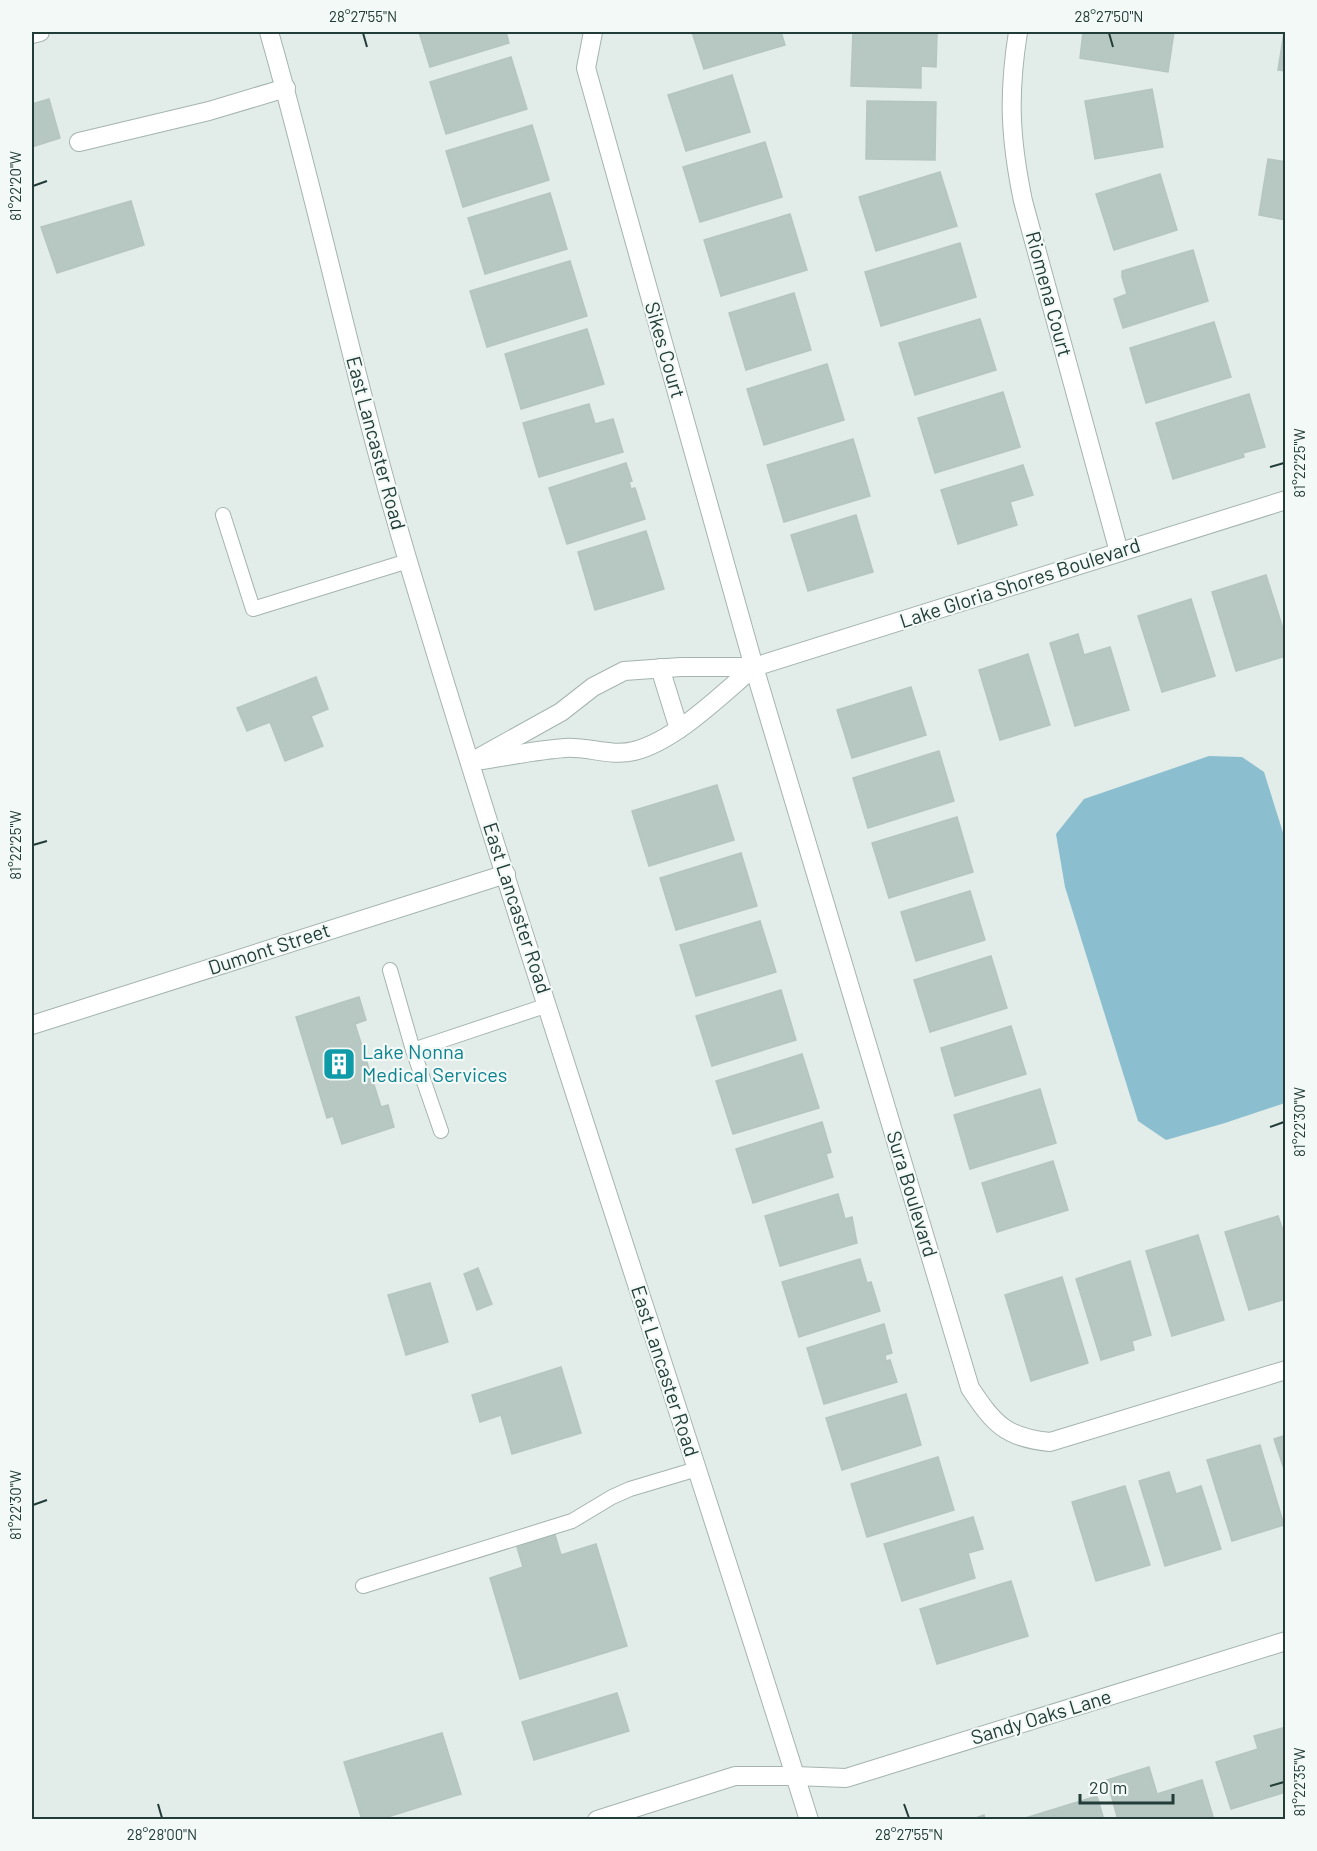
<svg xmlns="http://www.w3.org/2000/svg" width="1317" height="1851" viewBox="0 0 1317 1851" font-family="Barlow,sans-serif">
	<rect width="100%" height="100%" fill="#e2ece9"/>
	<polygon fill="#8bbfd0" points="1209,756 1242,757 1264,772 1285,839 1285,1103 1225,1123 1166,1140 1138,1121 1065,887 1056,834 1084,799"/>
	<g fill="#b7c7c2" stroke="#b5c6c0" stroke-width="1.5">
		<polygon points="419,32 506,32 509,43 430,67"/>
		<polygon points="692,32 781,32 785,45 704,69"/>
		<polygon points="853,32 937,34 936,67 921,66 921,88 851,86"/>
		<polygon points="1083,32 1174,32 1168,72 1080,58"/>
		<polygon points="1284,32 1286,32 1286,71 1278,70"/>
		<polygon points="511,57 527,109 446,134 430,82"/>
		<polygon points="732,75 750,132 686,151 668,95"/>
		<polygon points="1152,89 1163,147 1095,159 1085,101"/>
		<polygon points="49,99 60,138 32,147 32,104"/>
		<polygon points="867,101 936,102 935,160 866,159"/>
		<polygon points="532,125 549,180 463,207 446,151"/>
		<polygon points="765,142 782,197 700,222 683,167"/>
		<polygon points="1268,159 1286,162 1286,220 1259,215"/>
		<polygon points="940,172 957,226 876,251 859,197"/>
		<polygon points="1160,174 1177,230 1114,250 1096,194"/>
		<polygon points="550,193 567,249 485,274 468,218"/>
		<polygon points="131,201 144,245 57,273 41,227"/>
		<polygon points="790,214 807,270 721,296 704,240"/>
		<polygon points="960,243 976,297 881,326 865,272"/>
		<polygon points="1193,250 1208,301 1123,328 1114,299 1127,294 1122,277 1122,271"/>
		<polygon points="570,261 587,316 487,347 470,291"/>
		<polygon points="794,293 811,350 746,370 729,313"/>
		<polygon points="980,319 996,370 915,395 899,343"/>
		<polygon points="1214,322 1231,377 1146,403 1130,348"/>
		<polygon points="587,329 604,384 521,409 505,354"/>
		<polygon points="827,364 844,420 764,445 747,389"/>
		<polygon points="1003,392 1020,447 935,473 918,418"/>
		<polygon points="1249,394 1265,447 1243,453 1244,457 1173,479 1156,423"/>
		<polygon points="589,404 595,424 613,419 623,452 539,477 523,423"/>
		<polygon points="853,439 870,496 784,522 767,465"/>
		<polygon points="626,463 632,481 629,482 631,489 635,488 645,519 567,544 549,488"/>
		<polygon points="1023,465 1033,495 1010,502 1017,525 958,544 941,490"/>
		<polygon points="856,515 873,572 808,591 791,535"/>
		<polygon points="646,531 664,589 595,610 578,552"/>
		<polygon points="1266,575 1286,638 1286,656 1236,671 1212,592"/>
		<polygon points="1191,599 1215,676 1162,692 1138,616"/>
		<polygon points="1078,634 1084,655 1110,647 1129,710 1075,726 1050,643"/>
		<polygon points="1028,654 1050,725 1000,740 979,670"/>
		<polygon points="316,677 328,709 311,716 323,746 285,761 270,722 247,731 237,708"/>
		<polygon points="911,687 926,735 852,758 837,710"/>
		<polygon points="939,751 954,801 868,828 853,778"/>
		<polygon points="717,785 734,840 649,866 632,811"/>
		<polygon points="957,817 973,872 889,898 872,843"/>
		<polygon points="741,853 757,906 676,930 660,878"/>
		<polygon points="970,891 985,940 916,961 901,912"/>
		<polygon points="760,921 776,972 696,996 680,945"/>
		<polygon points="991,956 1007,1008 930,1032 914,980"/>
		<polygon points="781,990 796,1040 712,1066 696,1016"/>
		<polygon points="359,997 366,1020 355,1024 381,1107 388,1105 394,1127 342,1144 333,1116 327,1118 296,1017"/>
		<polygon points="1011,1026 1026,1074 955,1096 941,1048"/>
		<polygon points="802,1054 819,1108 733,1134 716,1081"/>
		<polygon points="1040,1089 1056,1143 970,1169 954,1115"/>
		<polygon points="822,1122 831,1152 826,1154 833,1177 753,1203 736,1149"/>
		<polygon points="1053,1161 1068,1210 997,1232 982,1183"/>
		<polygon points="838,1194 845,1219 852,1217 857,1243 780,1266 765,1216"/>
		<polygon points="1278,1216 1286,1239 1286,1299 1249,1310 1225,1232"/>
		<polygon points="1198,1235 1224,1320 1172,1336 1146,1251"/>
		<polygon points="860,1259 867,1283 871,1282 880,1311 799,1337 782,1282"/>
		<polygon points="1130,1261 1151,1335 1132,1341 1134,1350 1101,1360 1076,1279"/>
		<polygon points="478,1268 492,1304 477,1310 464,1274"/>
		<polygon points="1062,1277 1088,1363 1031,1381 1005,1295"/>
		<polygon points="430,1283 448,1342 406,1355 388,1295"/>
		<polygon points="884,1324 892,1353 885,1355 886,1361 890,1360 897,1382 824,1404 807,1348"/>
		<polygon points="561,1367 581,1433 512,1454 501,1415 480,1422 472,1395"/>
		<polygon points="906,1394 921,1445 842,1470 826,1418"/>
		<polygon points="1286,1435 1286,1475 1274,1439"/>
		<polygon points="1260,1445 1284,1525 1232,1541 1207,1460"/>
		<polygon points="938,1457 954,1510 867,1537 851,1484"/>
		<polygon points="1169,1472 1176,1494 1201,1486 1221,1549 1165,1566 1139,1481"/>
		<polygon points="1125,1486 1150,1565 1096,1581 1072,1502"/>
		<polygon points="973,1517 983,1549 968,1553 975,1578 902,1601 884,1544"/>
		<polygon points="555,1535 561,1555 596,1544 627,1646 520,1679 490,1578 523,1567 517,1547"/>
		<polygon points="1011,1581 1028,1636 937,1664 920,1609"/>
		<polygon points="617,1693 629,1731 534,1760 522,1722"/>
		<polygon points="1286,1727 1286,1792 1231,1809 1216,1762 1258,1749 1254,1736"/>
		<polygon points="442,1733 461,1794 378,1820 362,1820 344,1762"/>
		<polygon points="1149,1767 1157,1794 1202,1780 1214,1820 1118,1820 1107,1780"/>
		<polygon points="1097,1796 1104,1820 1019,1820"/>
		<polygon points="984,1815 985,1820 970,1820"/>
	</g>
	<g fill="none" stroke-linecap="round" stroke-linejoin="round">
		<g stroke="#a5b4b0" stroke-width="16">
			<g id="service">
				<polyline points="223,515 253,609 408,561"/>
				<polyline points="390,970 413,1050 441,1131"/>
				<polyline points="413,1050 548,1005"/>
				<polyline points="363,1586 572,1521 612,1497 630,1489 697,1469"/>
			</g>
		</g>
		<g stroke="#a5b4b0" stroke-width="20">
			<g id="minor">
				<path d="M593,32L586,68L754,667L970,1388C994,1424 1006,1438 1050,1442L1286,1370"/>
				<path d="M1018,32C1008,95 1010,138 1023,201L1119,552"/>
				<polyline points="32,34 40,32"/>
				<polyline points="79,142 209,111 286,88"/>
				<polyline points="660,668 679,729"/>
				<path d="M482,760C509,756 537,750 565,748C587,746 611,757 634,751C675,741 721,695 754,667"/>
				<polyline points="471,762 561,712 593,687 624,671 681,667 754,667 1286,500"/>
				<polyline points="32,1025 506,874"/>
				<polyline points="795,1776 846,1778 1286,1641"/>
			</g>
		</g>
		<g stroke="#a5b4b0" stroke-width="20">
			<g id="tertiary">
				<path d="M269,32C319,206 355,384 407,558C534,981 677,1398 809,1820"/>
				<polyline points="597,1820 735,1776 795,1776"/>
			</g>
		</g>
		<use href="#service" stroke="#fff" stroke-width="14"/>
		<use href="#minor" stroke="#fff" stroke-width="18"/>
		<use href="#tertiary" stroke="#fff" stroke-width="18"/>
	</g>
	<path fill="none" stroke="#223d38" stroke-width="2" d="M363,33L367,47M1109,33L1113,47M33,186L47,181M1270,467L1284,463M33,845L47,841M1270,1127L1284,1122M33,1505L47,1500M1270,1786L1284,1782M158,1804L162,1818M904,1804L909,1818"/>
	<defs>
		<g id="building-square" transform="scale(1.725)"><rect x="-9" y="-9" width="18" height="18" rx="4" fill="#0f9aa8" stroke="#f3f9f6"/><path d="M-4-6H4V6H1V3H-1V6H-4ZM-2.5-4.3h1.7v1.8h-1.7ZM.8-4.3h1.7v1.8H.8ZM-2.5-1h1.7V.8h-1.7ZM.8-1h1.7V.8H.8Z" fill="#fff"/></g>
	</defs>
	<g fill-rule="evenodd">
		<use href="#building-square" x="339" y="1064"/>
	</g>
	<g text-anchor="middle" stroke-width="4.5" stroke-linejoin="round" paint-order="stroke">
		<g font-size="20" fill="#223d38" stroke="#f3f9f6">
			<text transform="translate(1049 294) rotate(75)" y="7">Riomena Court</text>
			<text transform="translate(665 350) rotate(74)" y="7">Sikes Court</text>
			<text transform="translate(376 443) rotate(75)" y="7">East Lancaster Road</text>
			<text transform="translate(1020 583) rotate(-18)" y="7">Lake Gloria Shores Boulevard</text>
			<text transform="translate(517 908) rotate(72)" y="7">East Lancaster Road</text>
			<text transform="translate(269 949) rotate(-18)" y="7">Dumont Street</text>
			<text transform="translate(912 1194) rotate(73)" y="7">Sura Boulevard</text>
			<text transform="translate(665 1371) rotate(72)" y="7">East Lancaster Road</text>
			<text transform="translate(1041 1717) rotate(-17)" y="7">Sandy Oaks Lane</text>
		</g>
		<g font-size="20" fill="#0d838f" stroke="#f3f9f6" text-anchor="start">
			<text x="362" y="1059">Lake Nonna<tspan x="362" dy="23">Medical Services</tspan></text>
		</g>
	</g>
	<rect width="1317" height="1851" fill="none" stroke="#f3f9f6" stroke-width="66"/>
	<path d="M1080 1794v9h93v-9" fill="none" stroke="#223d38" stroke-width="3"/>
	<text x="1089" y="1794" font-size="18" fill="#223d38" stroke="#f3f9f6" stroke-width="4.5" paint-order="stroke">20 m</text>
	<rect x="33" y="33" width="1251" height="1785" fill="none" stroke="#223d38" stroke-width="2"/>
	<g font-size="15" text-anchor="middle" fill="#223d38">
		<text x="363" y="22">28°27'55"N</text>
		<text x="1109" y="22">28°27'50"N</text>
		<text transform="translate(16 186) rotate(-90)" y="5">81°22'20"W</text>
		<text transform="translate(1300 463) rotate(-90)" y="5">81°22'25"W</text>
		<text transform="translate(16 845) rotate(-90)" y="5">81°22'25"W</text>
		<text transform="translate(1300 1122) rotate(-90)" y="5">81°22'30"W</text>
		<text transform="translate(16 1505) rotate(-90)" y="5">81°22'30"W</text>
		<text transform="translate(1300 1782) rotate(-90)" y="5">81°22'35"W</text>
		<text x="162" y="1840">28°28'00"N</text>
		<text x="909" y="1840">28°27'55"N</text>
	</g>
</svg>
